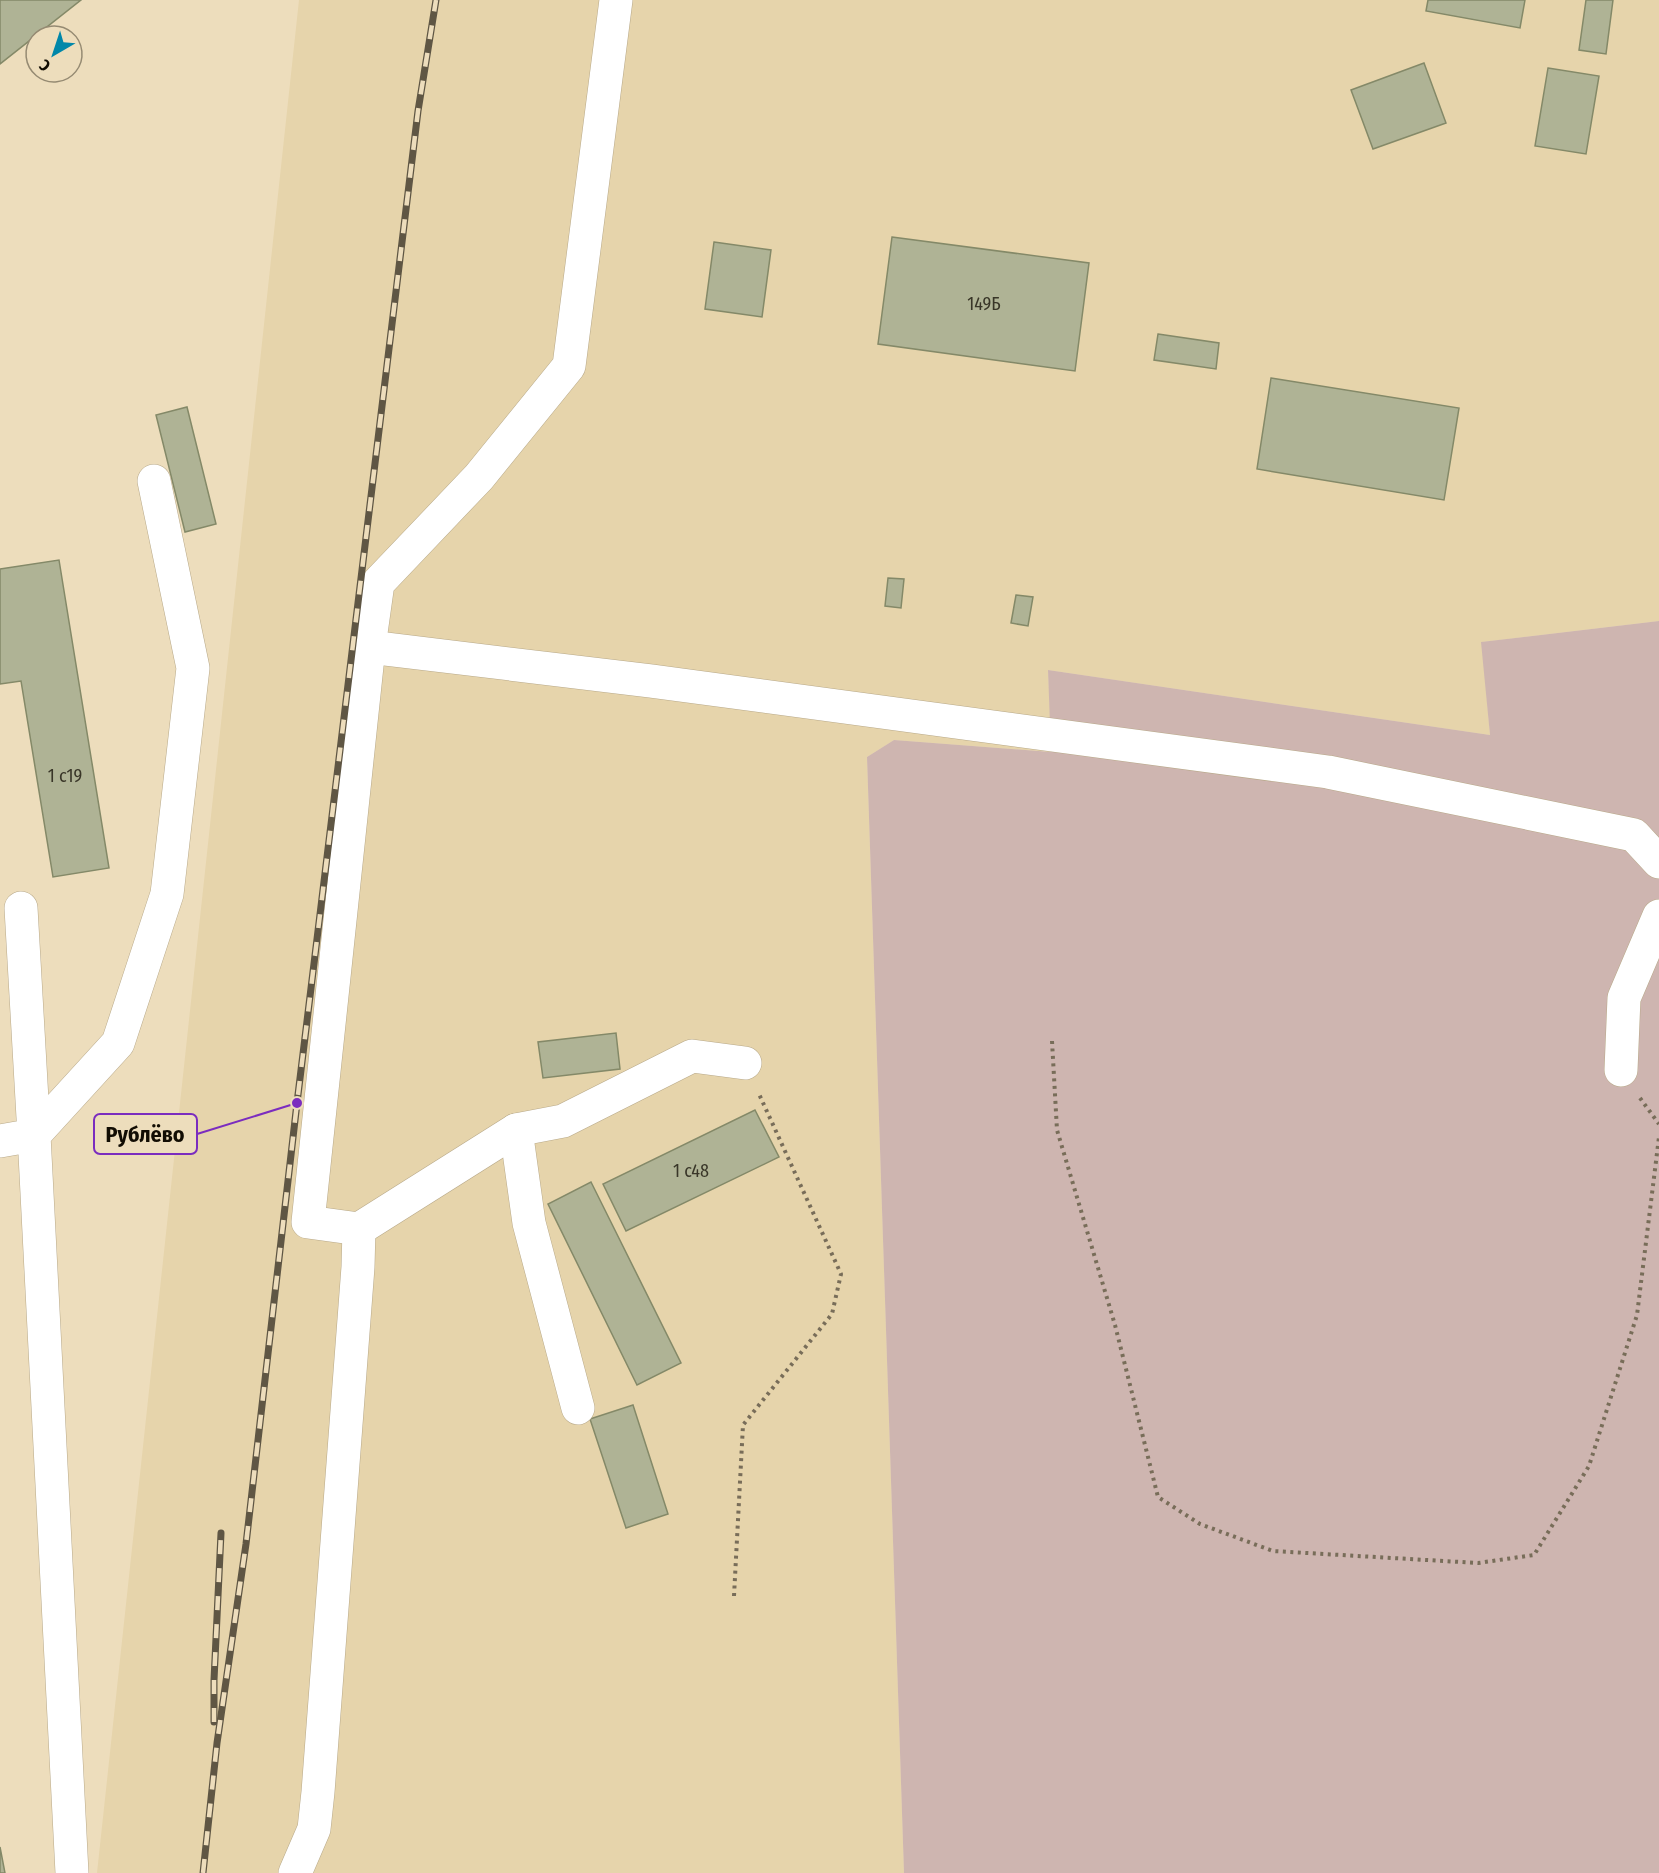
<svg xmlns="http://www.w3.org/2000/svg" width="1659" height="1873" viewBox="0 0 1659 1873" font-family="'Fira Sans Condensed',sans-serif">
	<rect width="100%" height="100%" fill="#edddbc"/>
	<polygon fill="#e6d4ab" points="299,0 1659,0 1659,621 1482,642 1490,735 1048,670 1052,752 894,740 867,757 904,1873 97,1873"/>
	<polygon fill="#ceb5b0" points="1659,621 1659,1873 904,1873 867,757 894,740 1051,752 1048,670 1490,735 1481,642"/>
	<g fill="#afb395" stroke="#848968" stroke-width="1.5">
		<polygon points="0,0 81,0 0,64"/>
		<polygon points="1428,0 1525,0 1520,28 1426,11"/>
		<polygon points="1586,0 1613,0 1606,54 1579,50"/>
		<polygon points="1424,63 1446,123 1373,149 1351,90"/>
		<polygon points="1548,68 1599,76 1586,154 1535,146"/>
		<polygon points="892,237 1089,263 1075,371 878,344"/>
		<polygon points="714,242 771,250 762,317 705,309"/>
		<polygon points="1158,334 1219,343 1216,369 1154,360"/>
		<polygon points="1271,378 1459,408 1444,500 1257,469"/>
		<polygon points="187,407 216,524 185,532 156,415"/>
		<polygon points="59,560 109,868 53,877 21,681 0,684 0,569"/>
		<polygon points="888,578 904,579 901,608 885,606"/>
		<polygon points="1016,595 1033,597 1028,626 1011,623"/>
		<polygon points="616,1033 620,1069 543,1078 538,1042"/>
		<polygon points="755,1110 779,1157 626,1231 603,1184"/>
		<polygon points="591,1182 681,1363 637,1385 548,1204"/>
		<polygon points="633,1405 668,1514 626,1528 590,1419"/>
		<polygon points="0,1847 5,1873 0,1873"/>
	</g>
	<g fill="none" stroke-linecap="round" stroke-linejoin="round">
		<g stroke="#b8a989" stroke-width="34">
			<g id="minor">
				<polyline points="616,0 569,366 479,477 378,583 369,647 308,1222 359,1229 516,1130 563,1121 692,1056 745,1063"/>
				<polyline points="369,647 651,681 1328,772 1634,835 1659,862"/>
				<polyline points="1621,1070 1624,998 1659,916"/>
				<polyline points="516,1130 529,1223 578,1408"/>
				<polyline points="0,1141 34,1135 21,908"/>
				<polyline points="72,1873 34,1135 118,1043 167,894 193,668 154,481"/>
				<polyline points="295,1873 314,1829 318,1792 358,1267 359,1229"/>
			</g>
		</g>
		<g stroke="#786d59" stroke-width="4" stroke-dasharray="3 4.5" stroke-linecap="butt">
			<polyline points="1052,1041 1057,1130 1115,1325 1158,1497 1200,1524 1273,1551 1478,1563 1534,1555 1589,1466 1637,1315 1659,1137"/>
			<polyline points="1640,1098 1659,1124"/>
			<polyline points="734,1596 743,1425 832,1314 841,1274 759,1094"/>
		</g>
		<use href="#minor" stroke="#fff" stroke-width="33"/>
		<g stroke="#5f5644" stroke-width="7">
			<g id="rail">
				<polyline points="214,1722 214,1680 221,1533"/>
				<polyline points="203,1873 217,1743 246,1544 297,1103 418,111 436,0"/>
			</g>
		</g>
		<use href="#rail" stroke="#edddbc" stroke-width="4.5" stroke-dasharray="14" stroke-linecap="butt"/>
	</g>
	<g text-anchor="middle" stroke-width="4.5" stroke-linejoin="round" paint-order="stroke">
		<g font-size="18" fill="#393628">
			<text x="984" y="310">149Б</text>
			<text x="65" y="782">1 с19</text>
			<text x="691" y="1177">1 с48</text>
		</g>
	</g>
	<path fill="none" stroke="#7b2cbf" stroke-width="2" d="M297 1103L197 1134"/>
	<circle fill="#7b2cbf" stroke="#edddbc" stroke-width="2" cx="297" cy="1103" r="6"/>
	<rect fill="#edddbc" stroke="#7b2cbf" stroke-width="2" x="94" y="1114" width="103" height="40" rx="6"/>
	<g font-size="22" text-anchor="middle" font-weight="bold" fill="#120d03">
		<text x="145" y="1142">Рублёво</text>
	</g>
	<g transform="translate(54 54) rotate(219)"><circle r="28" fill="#edddbc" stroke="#958a72" stroke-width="1.5"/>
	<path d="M0-4.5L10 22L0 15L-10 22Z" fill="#0187a9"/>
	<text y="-9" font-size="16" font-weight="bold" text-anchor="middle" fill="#120d03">С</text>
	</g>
</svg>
